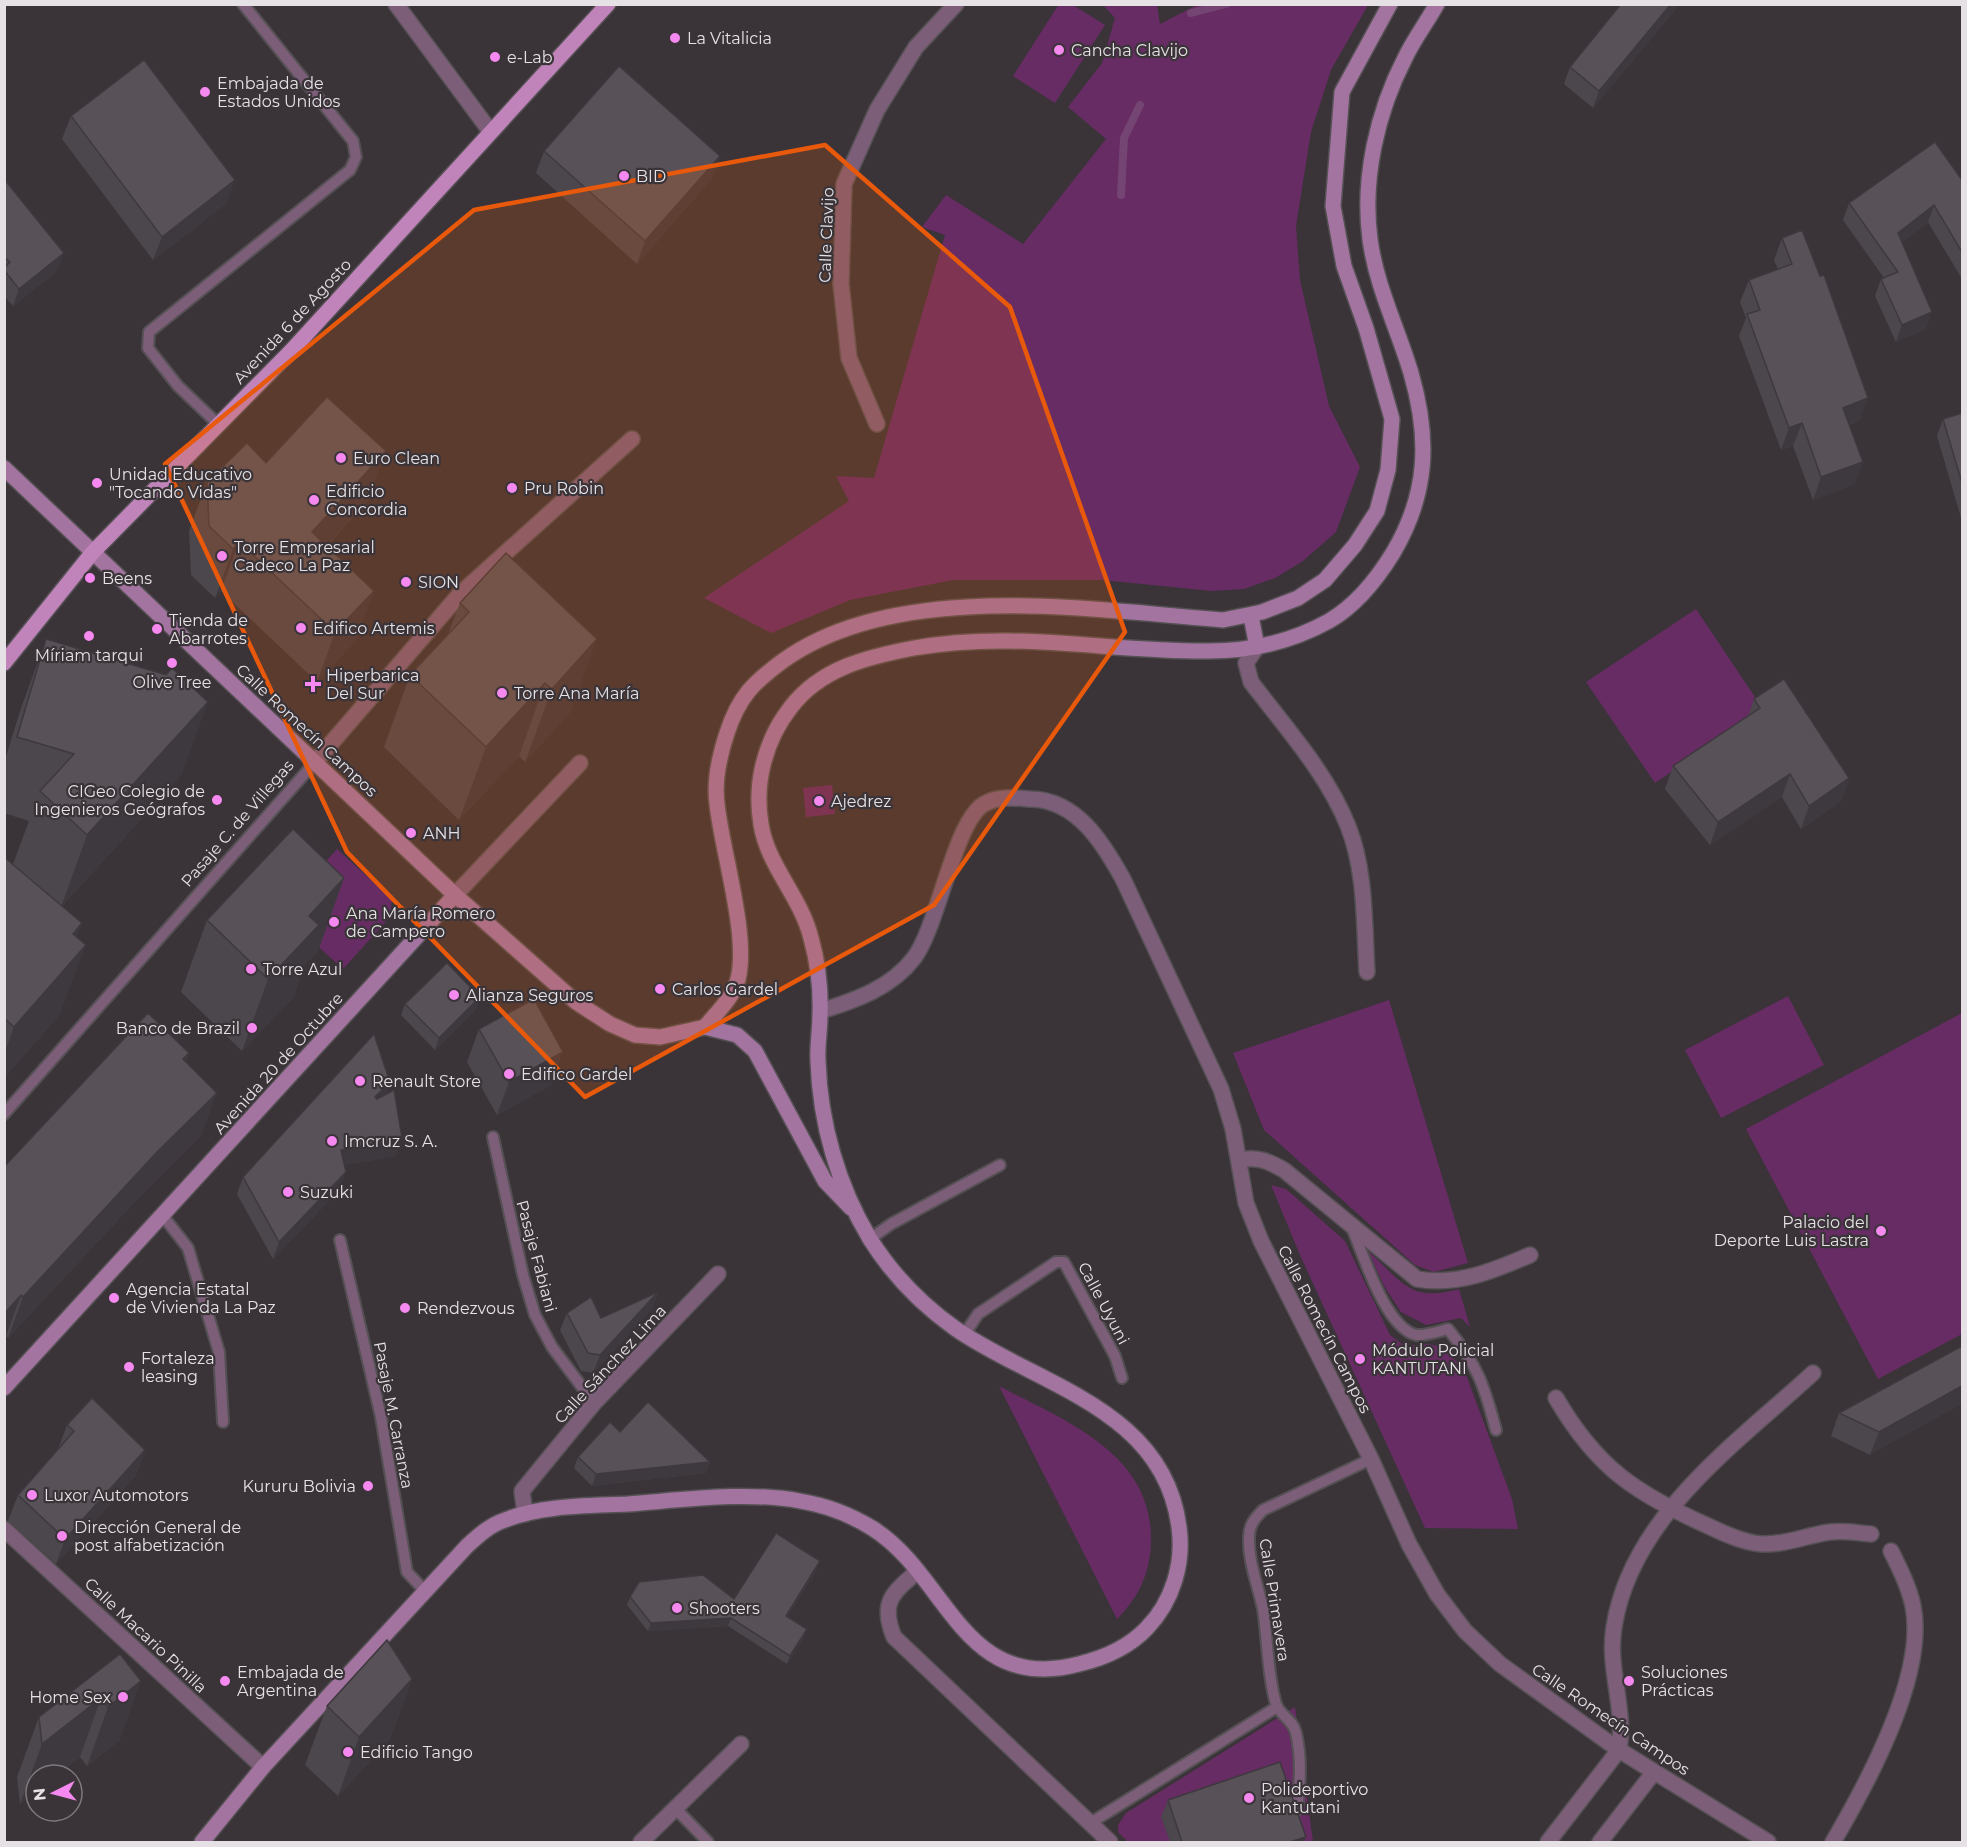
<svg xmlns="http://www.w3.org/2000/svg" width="1967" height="1847" viewBox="0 0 1967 1847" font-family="Montserrat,sans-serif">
	<rect width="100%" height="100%" fill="#3a3439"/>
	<g fill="#662c63">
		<polygon points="1059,4 1073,5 1105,25 1055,103 1013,76"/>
		<polygon points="1103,5 1157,5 1160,24 1197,5 1368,5 1331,70 1311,132 1296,226 1300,280 1329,406 1360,467 1336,532 1303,561 1275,578 1244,589 1212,591 1102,580 953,580 850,600 771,633 704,598 849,501 836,476 874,478 945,235 922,227 946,195 1023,244 1106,139 1068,107 1102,63 1115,18"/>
		<polygon points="1696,609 1763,709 1655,783 1586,682"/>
		<polygon points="832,785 835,814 806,817 803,788"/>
		<polygon points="337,849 392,899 390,917 343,969 280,912"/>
		<polygon points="1788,996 1824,1065 1721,1118 1685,1050"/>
		<polygon points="1389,1000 1468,1263 1434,1272 1415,1265 1264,1130 1233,1053"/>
		<polygon points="1962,1013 1962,1334 1878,1379 1746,1129"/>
		<polygon points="1271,1185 1286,1189 1345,1241 1390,1335 1405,1346 1428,1344 1442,1347 1464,1369 1512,1499 1518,1529 1425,1528 1300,1255"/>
		<path d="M1368,1251C1402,1281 1409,1303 1459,1289L1470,1327L1461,1318L1426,1325L1401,1312L1384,1286Z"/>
		<path d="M999,1386C1063,1420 1151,1452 1151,1538C1151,1571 1140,1596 1117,1619Z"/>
		<polygon points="1295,1707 1313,1842 1128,1842 1118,1832 1118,1825 1126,1813"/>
	</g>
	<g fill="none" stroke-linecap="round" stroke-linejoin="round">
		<g stroke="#744473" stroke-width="8">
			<polyline points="1191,13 1226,4"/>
			<polyline points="1121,195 1124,138 1140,105"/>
		</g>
		<g stroke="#555054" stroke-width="14">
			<g id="service">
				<polyline points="219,425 178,386 148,348 149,332 350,170 356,157 353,141 243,4"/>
				<polyline points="4,1114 315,762"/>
				<polyline points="493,1137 523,1275 535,1315 552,1347 594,1403"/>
				<polyline points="163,1216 188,1248 219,1352 223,1422"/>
				<path d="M1352,1228C1364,1256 1385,1327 1416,1335C1425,1336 1440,1331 1448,1329C1478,1366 1484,1385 1496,1430"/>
				<polyline points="870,1239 891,1224 1000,1165"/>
				<polyline points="340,1240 381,1417 407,1572 424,1590"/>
				<polyline points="964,1335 978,1314 1056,1262 1064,1262 1115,1356 1122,1378"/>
				<polyline points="675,1808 708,1842"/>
				<path d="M1297,1810C1300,1784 1302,1759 1296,1733C1293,1719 1280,1716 1276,1704C1267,1674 1268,1640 1263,1609C1258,1585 1248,1562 1249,1537C1249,1525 1255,1518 1263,1510L1371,1459"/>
				<polyline points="1092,1822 1277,1707"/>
			</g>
		</g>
		<g stroke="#555054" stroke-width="18">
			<g id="minor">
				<polyline points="396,4 490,131"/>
				<polyline points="877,424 849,358 841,284 844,184 877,110 916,47 956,4"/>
				<path d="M1257,647L1246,663L1251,682C1285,727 1327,773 1348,826C1366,871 1364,924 1367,972"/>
				<polyline points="315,762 460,594 632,439"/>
				<polyline points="455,895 580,763"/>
				<path d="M1239,1160C1257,1156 1268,1161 1284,1170L1417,1279C1457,1286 1493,1271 1530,1255"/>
				<path d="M1556,1398C1596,1467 1635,1493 1706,1525C1723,1533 1744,1543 1762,1544C1786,1545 1807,1535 1830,1532C1843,1530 1858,1533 1871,1534"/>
				<polyline points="525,1514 522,1491 594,1403 718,1274"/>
				<polyline points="4,1529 263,1767"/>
				<path d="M1619,1750C1626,1708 1607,1668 1614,1627C1631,1517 1737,1443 1813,1373"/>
				<polyline points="641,1842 741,1744"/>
				<path d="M1833,1842C1867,1784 1927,1675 1913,1606C1909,1587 1900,1569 1891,1551"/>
			</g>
		</g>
		<g stroke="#555054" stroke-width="18">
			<g id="tertiary">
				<path d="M821,1011C856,1000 891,988 914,958C939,925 955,817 986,803C1000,796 1016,798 1031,799C1077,800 1103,843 1123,879L1221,1089L1233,1129L1246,1203L1261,1241L1371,1459L1409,1544L1437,1594L1465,1631L1500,1664L1619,1750L1768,1842"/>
				<path d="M917,1572C892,1593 880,1603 894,1637L1110,1842"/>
				<polyline points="1548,1842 1619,1750"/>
				<polyline points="1600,1842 1654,1772"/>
			</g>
		</g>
		<g stroke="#555054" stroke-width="18">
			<g id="secondary">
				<polyline points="4,468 455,895 576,1002 610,1024 635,1035 660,1037 705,1027 737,1035 755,1051 825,1181 851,1208"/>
				<polyline points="1251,616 1257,647"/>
				<path d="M705,1027C717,1012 733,998 738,979C749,936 722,851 717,804C714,782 720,754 727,733C739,696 754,682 784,660C898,579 1091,610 1223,620L1262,612L1298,598L1325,580L1355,545L1377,511L1388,470L1392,419L1366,328L1344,266L1333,206L1342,92L1390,4"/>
				<polyline points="4,1388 455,895"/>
				<path d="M202,1842L263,1767L467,1546C479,1535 490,1525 505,1520C542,1505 588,1506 628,1504C682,1500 747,1491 800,1501C824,1505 851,1515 872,1528C948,1575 962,1695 1079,1664C1104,1658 1130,1646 1147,1628C1173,1601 1184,1563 1179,1527C1164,1409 1039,1386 956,1329C922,1305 892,1274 870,1239C838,1186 820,1123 818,1061C817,1046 820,1030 820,1015C821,988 818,963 811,938C801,897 767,865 761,824C754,783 765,740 791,707C821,668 867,657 914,648C1014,630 1109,652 1209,651C1251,651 1293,641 1329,621C1355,606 1377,579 1393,553C1428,494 1430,439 1411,373C1398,329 1376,286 1370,239C1362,179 1377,112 1405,58C1414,39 1427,22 1437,4"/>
			</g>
		</g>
		<g stroke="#555054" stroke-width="18">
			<polyline id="primary" points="4,663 93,552 292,350 608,4"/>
		</g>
		<use href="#service" stroke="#7c5e79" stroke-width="10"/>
		<use href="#minor" stroke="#7c5e79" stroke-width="15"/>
		<use href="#tertiary" stroke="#7c5e79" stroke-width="15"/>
		<use href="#secondary" stroke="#a2749f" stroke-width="15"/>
		<use href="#primary" stroke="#c084bb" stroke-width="15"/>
	</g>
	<g fill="#4c474c">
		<polygon points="1680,4 1593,108 1564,84 1570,67"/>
		<polygon points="71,116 227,203 153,260 62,139"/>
		<polygon points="544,151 720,156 712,178 637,264 536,173"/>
		<polygon points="4,179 57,271 13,306 4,296"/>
		<polygon points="1962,180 1962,279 1928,222 1902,242 1926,329 1896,342 1875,296 1881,279 1884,278 1843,220 1849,203"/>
		<polygon points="1782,238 1860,420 1849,425 1855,484 1813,500 1793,446 1781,450 1739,336 1746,318 1740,302 1749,280 1778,269 1774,260"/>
		<polygon points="1962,413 1962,521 1937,436 1943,419"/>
		<polygon points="266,463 368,500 327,546 356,640 317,682 221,591 215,598 191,575 189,531 207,482"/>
		<polygon points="506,553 571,711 525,762 519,756 459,820 384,747 410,675 448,634 460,603"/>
		<polygon points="46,639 182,774 62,906 77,938 60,1014 4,1078 4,857 13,864 29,821 4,813 4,763 20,711"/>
		<polygon points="1754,699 1849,778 1841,801 1801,829 1782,797 1710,845 1665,789 1673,766 1748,716"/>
		<polygon points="344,878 318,951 305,964 293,998 242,1051 181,992 207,920"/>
		<polygon points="480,997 476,1009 435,1050 401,1015 405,1004"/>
		<polygon points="479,1029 551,1085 497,1115 467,1062"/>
		<polygon points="189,1053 186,1062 202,1134 142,1194 8,1338 6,1336 4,1167"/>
		<polygon points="390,1082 386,1095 396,1156 344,1165 340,1189 273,1259 237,1194 243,1177"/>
		<polygon points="658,1292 652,1309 593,1373 581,1371 560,1330 567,1313 601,1318"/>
		<polygon points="1962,1346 1870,1455 1831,1436 1839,1413"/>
		<polygon points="67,1425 145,1450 136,1475 56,1564 8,1521 18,1495 58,1449"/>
		<polygon points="620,1432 710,1462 706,1473 592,1486 574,1468 578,1457"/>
		<polygon points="817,1569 788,1616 807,1629 804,1637 787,1664 728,1626 648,1631 627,1605 630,1597 734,1599"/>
		<polygon points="120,1654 120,1740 87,1766 80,1757 20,1804 17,1777 39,1717"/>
		<polygon points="412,1679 390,1739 338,1796 305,1765 327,1706"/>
		<polygon points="1168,1800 1304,1842 1170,1842 1161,1817"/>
	</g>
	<g fill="#3e393e">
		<polygon points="1671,4 1680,4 1593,108 1599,91"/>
		<polygon points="720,156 712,178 637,264 645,241"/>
		<polygon points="235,180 227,203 153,260 162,237"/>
		<polygon points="1934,205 1928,222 1892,250 1898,233"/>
		<polygon points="64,253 57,271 13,306 19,289"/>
		<polygon points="1932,312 1926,329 1896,342 1902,325"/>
		<polygon points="1868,398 1860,420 1835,430 1843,408"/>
		<polygon points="1802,423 1793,446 1781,450 1789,428"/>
		<polygon points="386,451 368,500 294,581 312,532"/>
		<polygon points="1863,462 1855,484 1813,500 1821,477"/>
		<polygon points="239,542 221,591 215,598 233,549"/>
		<polygon points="374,591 356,640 317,682 335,632"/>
		<polygon points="597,639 571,711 525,762 552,689"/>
		<polygon points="545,683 519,756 459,820 486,747"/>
		<polygon points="208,702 182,774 61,907 87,835"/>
		<polygon points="1790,774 1782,797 1710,845 1718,822"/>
		<polygon points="1849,778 1841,801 1801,829 1809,806"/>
		<polygon points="344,878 318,951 305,964 293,998 242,1051 268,979 309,916"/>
		<polygon points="82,923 66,967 86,945 60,1014 4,1078 4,1054 14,1027 73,934"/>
		<polygon points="480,997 476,1009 435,1050 439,1038"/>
		<polygon points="563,1052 551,1085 497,1115 509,1082"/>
		<polygon points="189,1053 174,1094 183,1059"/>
		<polygon points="390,1082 384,1100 369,1114 375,1097"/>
		<polygon points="217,1093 202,1134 142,1194 8,1338 23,1297 157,1152"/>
		<polygon points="402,1138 396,1156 335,1167 341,1150"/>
		<polygon points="346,1172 340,1189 273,1259 279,1242"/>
		<polygon points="658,1292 652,1309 593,1373 600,1355"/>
		<polygon points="21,1295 6,1336 4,1338 4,1314"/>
		<polygon points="1962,1386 1962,1404 1870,1455 1879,1432"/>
		<polygon points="145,1450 136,1475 56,1564 65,1539"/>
		<polygon points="710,1462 706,1473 592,1486 596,1474"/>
		<polygon points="820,1561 817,1569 783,1624 786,1616"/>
		<polygon points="731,1618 728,1626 648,1631 651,1623"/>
		<polygon points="807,1629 804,1637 787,1664 790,1656"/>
		<polygon points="412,1679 390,1739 338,1796 359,1737"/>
		<polygon points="141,1681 120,1740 87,1766 108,1707"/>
		<polygon points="101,1698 80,1757 57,1775 36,1775 36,1791 20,1804 42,1744"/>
		<polygon points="1306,1837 1304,1842 1290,1842"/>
	</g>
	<g fill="#585258" stroke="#3e393e" stroke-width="1.5">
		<polygon points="1621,4 1671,4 1599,91 1570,67"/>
		<polygon points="144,60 235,180 162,237 71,116"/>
		<polygon points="619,66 720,156 645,241 544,151"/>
		<polygon points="1935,142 1962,180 1962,252 1934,205 1898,233 1932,312 1902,325 1881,279 1898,272 1849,203"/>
		<polygon points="4,179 64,253 19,289 4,270 4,268 10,262 4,257"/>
		<polygon points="1802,230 1820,276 1824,275 1868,398 1843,408 1863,462 1821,477 1802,423 1789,428 1747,314 1760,310 1749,280 1792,264 1782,238"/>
		<polygon points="327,397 386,451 312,532 374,591 335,632 239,542 233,549 209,526 207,482 247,443 266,463"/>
		<polygon points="1962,413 1962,483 1943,419"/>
		<polygon points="506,553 597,639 552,689 545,683 486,747 410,675 469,612 460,603"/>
		<polygon points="46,639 166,675 172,668 208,702 87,835 40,791 74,754 17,737"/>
		<polygon points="1784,679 1849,778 1809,806 1790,774 1718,822 1673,766 1760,708 1754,699"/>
		<polygon points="293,829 344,878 309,916 319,925 268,979 207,920"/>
		<polygon points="4,857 82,923 73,934 86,945 14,1027 4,1018"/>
		<polygon points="447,963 480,997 439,1038 405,1004"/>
		<polygon points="534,999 563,1052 509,1082 479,1029"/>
		<polygon points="148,1013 189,1053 183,1059 217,1093 157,1152 23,1297 21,1295 4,1314 4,1167"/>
		<polygon points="374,1034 390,1082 375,1097 377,1099 394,1090 402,1138 341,1150 346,1172 279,1242 243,1177"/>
		<polygon points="658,1292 600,1355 588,1353 567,1313 591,1297 601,1318"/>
		<polygon points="1962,1346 1962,1386 1879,1432 1839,1413"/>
		<polygon points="92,1398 145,1450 65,1539 18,1495 74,1431 67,1425"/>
		<polygon points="648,1402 710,1462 596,1474 578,1457 610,1422 620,1432"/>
		<polygon points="776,1533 820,1561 786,1616 807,1629 790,1656 731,1618 651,1623 630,1597 639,1582 703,1575 734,1599"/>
		<polygon points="387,1640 412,1679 359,1737 327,1706"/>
		<polygon points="120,1654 141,1681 108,1707 101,1698 42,1744 39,1717"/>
		<polygon points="1280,1762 1306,1837 1290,1842 1182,1842 1168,1800"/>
	</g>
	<path fill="#e8590c" fill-opacity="0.2" stroke="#e8590c" stroke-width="4.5" stroke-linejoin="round" d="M825,145L1010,307L1125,632L934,905L585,1097L347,852L165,464L474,210Z"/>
	<g fill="#f589ef" stroke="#3a3439" stroke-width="2">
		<circle cx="675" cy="38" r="6"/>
		<circle cx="1059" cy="50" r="6"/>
		<circle cx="495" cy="57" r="6"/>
		<circle cx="205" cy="92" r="6"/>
		<circle cx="624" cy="176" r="6"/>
		<circle cx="341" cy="458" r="6"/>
		<circle cx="97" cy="483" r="6"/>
		<circle cx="512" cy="488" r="6"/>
		<circle cx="314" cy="500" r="6"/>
		<circle cx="222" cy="556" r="6"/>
		<circle cx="90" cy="578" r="6"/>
		<circle cx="406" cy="582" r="6"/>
		<circle cx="301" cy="628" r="6"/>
		<circle cx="157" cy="629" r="6"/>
		<circle cx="89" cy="636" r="6"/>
		<circle cx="172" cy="663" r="6"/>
		<path d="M310 675h6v6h6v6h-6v6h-6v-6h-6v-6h6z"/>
		<circle cx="502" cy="693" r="6"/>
		<circle cx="217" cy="800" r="6"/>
		<circle cx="819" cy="801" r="6"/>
		<circle cx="411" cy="833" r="6"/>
		<circle cx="334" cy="922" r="6"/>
		<circle cx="251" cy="969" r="6"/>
		<circle cx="660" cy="989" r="6"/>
		<circle cx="454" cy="995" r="6"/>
		<circle cx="252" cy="1028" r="6"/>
		<circle cx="509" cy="1074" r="6"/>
		<circle cx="360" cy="1081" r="6"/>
		<circle cx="332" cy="1141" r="6"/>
		<circle cx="288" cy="1192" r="6"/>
		<circle cx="1881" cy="1231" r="6"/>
		<circle cx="114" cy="1298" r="6"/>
		<circle cx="405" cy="1308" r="6"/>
		<circle cx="1360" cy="1359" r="6"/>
		<circle cx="129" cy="1367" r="6"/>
		<circle cx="368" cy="1486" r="6"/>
		<circle cx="32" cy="1495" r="6"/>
		<circle cx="62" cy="1536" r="6"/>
		<circle cx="677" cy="1608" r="6"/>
		<circle cx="225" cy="1681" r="6"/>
		<circle cx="1629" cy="1681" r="6"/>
		<circle cx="123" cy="1697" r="6"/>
		<circle cx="348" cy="1752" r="6"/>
		<circle cx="1249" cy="1798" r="6"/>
	</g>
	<g text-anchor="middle" stroke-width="4.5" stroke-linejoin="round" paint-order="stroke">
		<g font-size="16" fill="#e5e1e4" stroke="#3a3439" text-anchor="start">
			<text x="687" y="44">La Vitalicia</text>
			<text x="1071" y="56">Cancha Clavijo</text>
			<text x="507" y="63">e-Lab</text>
			<text x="217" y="89">Embajada de<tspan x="217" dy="18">Estados Unidos</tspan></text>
			<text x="636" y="182">BID</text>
			<text x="353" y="464">Euro Clean</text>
			<text x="109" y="480">Unidad Educativo<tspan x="109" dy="18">"Tocando Vidas"</tspan></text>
			<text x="524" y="494">Pru Robin</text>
			<text x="326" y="497">Edificio<tspan x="326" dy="18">Concordia</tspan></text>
			<text x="234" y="553">Torre Empresarial<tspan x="234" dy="18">Cadeco La Paz</tspan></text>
			<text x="102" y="584">Beens</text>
			<text x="418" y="588">SION</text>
			<text x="169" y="626">Tienda de<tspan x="169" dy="18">Abarrotes</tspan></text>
			<text x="313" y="634">Edifico Artemis</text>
			<text x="89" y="661" text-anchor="middle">Míriam tarqui</text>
			<text x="326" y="681">Hiperbarica<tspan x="326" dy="18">Del Sur</tspan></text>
			<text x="172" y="688" text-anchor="middle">Olive Tree</text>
			<text x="514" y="699">Torre Ana María</text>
			<text x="205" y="797" text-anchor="end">CIGeo Colegio de<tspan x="205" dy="18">Ingenieros Geógrafos</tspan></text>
			<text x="831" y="807">Ajedrez</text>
			<text x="423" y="839">ANH</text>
			<text x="346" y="919">Ana María Romero<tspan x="346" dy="18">de Campero</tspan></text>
			<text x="263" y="975">Torre Azul</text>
			<text x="672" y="995">Carlos Gardel</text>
			<text x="466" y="1001">Alianza Seguros</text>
			<text x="240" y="1034" text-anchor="end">Banco de Brazil</text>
			<text x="521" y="1080">Edifico Gardel</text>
			<text x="372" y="1087">Renault Store</text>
			<text x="344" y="1147">Imcruz S. A.</text>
			<text x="300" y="1198">Suzuki</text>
			<text x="1869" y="1228" text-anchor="end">Palacio del<tspan x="1869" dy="18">Deporte Luis Lastra</tspan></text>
			<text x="126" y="1295">Agencia Estatal<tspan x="126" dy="18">de Vivienda La Paz</tspan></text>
			<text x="417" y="1314">Rendezvous</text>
			<text x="1372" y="1356">Módulo Policial<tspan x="1372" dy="18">KANTUTANI</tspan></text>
			<text x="141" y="1364">Fortaleza<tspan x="141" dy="18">leasing</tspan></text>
			<text x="356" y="1492" text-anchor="end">Kururu Bolivia</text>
			<text x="44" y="1501">Luxor Automotors</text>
			<text x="74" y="1533">Dirección General de<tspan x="74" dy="18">post alfabetización</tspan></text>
			<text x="689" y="1614">Shooters</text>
			<text x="237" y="1678">Embajada de<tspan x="237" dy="18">Argentina</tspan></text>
			<text x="1641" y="1678">Soluciones<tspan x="1641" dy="18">Prácticas</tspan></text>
			<text x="111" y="1703" text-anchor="end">Home Sex</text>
			<text x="360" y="1758">Edificio Tango</text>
			<text x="1261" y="1795">Polideportivo<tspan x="1261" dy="18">Kantutani</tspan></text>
		</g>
		<g font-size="16" fill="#e5e1e4" stroke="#3a3439">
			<text transform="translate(826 235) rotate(-88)" y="6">Calle Clavijo</text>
			<text transform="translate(292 321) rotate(-47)" y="6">Avenida 6 de Agosto</text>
			<text transform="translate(307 730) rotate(43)" y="6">Calle Romecín Campos</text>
			<text transform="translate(237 823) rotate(-49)" y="6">Pasaje C. de Villegas</text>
			<text transform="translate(278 1063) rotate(-48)" y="6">Avenida 20 de Octubre</text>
			<text transform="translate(537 1256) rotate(75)" y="6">Pasaje Fabiani</text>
			<text transform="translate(1104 1303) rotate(62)" y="6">Calle Uyuni</text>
			<text transform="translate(1325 1329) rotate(63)" y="6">Calle Romecín Campos</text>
			<text transform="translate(610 1364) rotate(-47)" y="6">Calle Sánchez Lima</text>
			<text transform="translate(394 1415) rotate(79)" y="6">Pasaje M. Carranza</text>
			<text transform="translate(1275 1600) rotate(81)" y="6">Calle Primavera</text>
			<text transform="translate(146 1635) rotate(43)" y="6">Calle Macario Pinilla</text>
			<text transform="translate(1611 1719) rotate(34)" y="6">Calle Romecín Campos</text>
		</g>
	</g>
	<rect width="1967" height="1847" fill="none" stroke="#e5e1e4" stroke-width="12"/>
	<g transform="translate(54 1793) rotate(264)"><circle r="28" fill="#3a3439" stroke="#7e797d" stroke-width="1.5"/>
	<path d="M0-4.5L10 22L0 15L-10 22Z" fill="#f589ef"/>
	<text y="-9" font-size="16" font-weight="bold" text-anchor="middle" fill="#e5e1e4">N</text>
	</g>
</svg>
